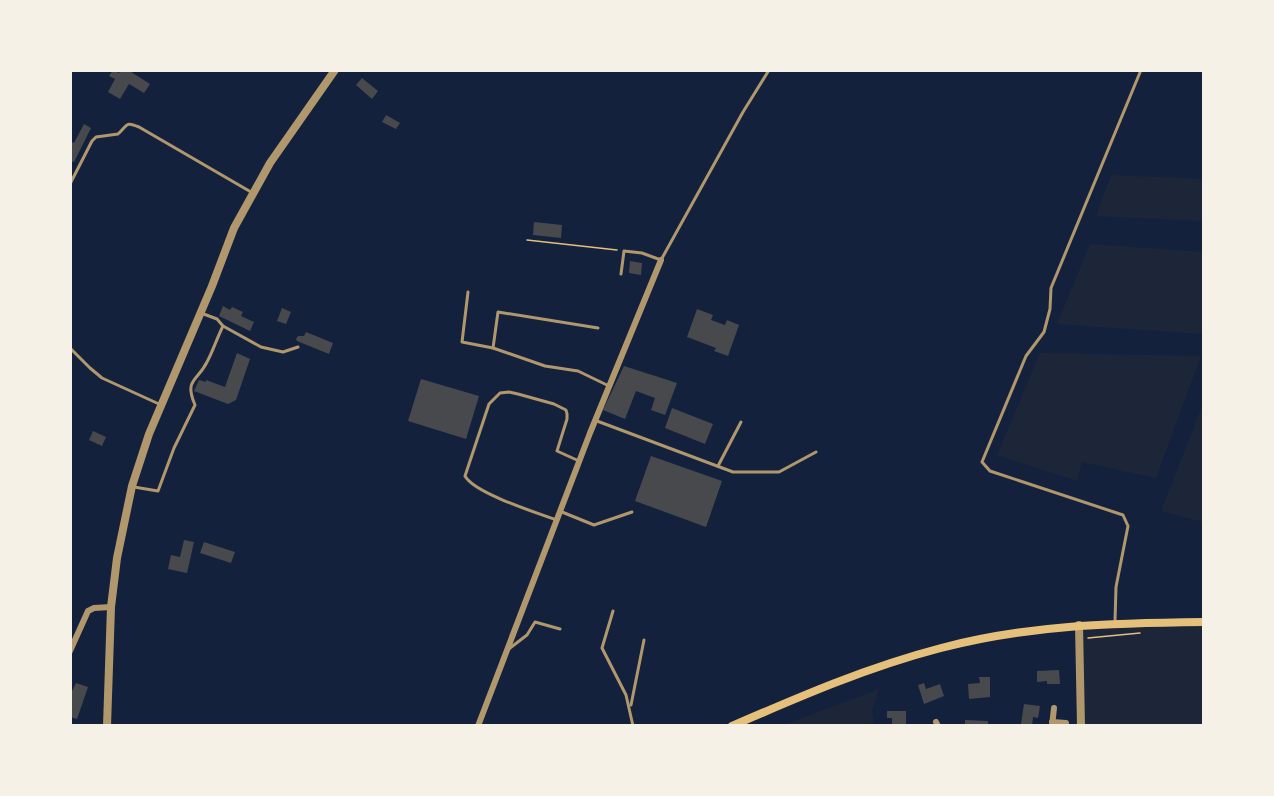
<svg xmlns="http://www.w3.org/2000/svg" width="1274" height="796" viewBox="0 0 1274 796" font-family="Helvetica,sans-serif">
	<rect width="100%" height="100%" fill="#14213d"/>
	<g fill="#1d2539">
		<polygon points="1111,175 1203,179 1203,221 1096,216"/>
		<polygon points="1090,244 1203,252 1203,334 1057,324"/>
		<polygon points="1040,353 1201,356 1156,478 1082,462 1077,481 997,455"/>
		<polygon points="1203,404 1203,522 1161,511"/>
		<polygon points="1203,623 1203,725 1079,726 1079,625"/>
		<polygon points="879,689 872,710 874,722 864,726 784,725"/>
	</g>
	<g fill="#48494c">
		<polygon points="113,70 119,73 121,70 128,70 150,84 144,93 129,84 120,99 108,92 115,79 109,76"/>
		<polygon points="362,78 378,91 372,99 356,85"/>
		<polygon points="386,115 400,123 396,129 382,122"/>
		<polygon points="84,124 91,128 74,162 70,161 70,141 74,143"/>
		<polygon points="534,222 562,225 561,238 533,235"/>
		<polygon points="630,261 642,263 641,275 629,273"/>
		<polygon points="223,306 230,310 232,307 243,312 241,316 254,322 250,331 219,316"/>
		<polygon points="282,308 291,312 286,324 277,321"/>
		<polygon points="697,309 713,315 711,320 725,325 727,320 739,325 728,356 714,351 716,348 687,337"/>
		<polygon points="306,332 333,343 329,354 297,341 296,339 298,336 304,336"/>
		<polygon points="237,353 250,359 236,400 228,404 194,391 199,380 206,382 206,380 225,387"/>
		<polygon points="624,366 677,383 665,415 651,410 655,398 636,391 625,419 603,410"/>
		<polygon points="421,379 479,396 466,439 408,421"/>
		<polygon points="672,408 713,424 705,444 665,428"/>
		<polygon points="93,431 106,437 102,446 89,440"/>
		<polygon points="651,456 722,481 706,527 635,501"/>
		<polygon points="184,540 194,542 187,573 168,569 171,555 180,557"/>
		<polygon points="204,542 235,552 231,563 200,553"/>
		<polygon points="1059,670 1060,684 1047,684 1047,681 1037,682 1037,671"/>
		<polygon points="979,677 990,677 990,697 969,699 968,684 980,683"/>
		<polygon points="76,683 88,687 77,719 70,717 70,695"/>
		<polygon points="924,683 926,689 940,684 944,696 924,704 918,685"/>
		<polygon points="1024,704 1040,706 1038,718 1033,717 1032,726 1021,724"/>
		<polygon points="887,711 906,711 906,725 892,726 892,718 887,718"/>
		<polygon points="965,720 988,721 988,726 965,726"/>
	</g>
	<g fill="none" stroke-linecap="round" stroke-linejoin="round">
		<g stroke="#e5c07b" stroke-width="1.5">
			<polyline points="527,240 617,250"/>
			<polyline points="1088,638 1140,633"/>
		</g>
		<g stroke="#b1986c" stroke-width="3">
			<path d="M70,184L92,141L96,137L118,134C128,125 125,121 139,127L251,192"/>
			<polyline points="621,274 624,251 642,253 661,260 743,112 769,70"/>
			<polyline points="468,292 462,342 493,348"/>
			<polyline points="223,326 261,347 283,352 298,347"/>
			<polyline points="598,328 498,312 493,348 545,366 578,371 609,386"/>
			<polyline points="70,348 90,368 102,378 159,404"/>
			<polyline points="597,421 733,472 779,472 816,452"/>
			<polyline points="718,466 741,422"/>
			<path d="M134,487L158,491L174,448L195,405C184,379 197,382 207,362C213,351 217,338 223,326L217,319L201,313"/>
			<polyline points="562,512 594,525 632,512"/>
			<path d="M557,520C537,513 474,493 465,476L489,404L500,393L509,392L518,394L554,404L566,410L567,414V419L557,451L579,461"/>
			<polyline points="613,611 602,648 626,695 633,726"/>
			<polyline points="1115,621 1116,587 1128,526 1123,515 990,471 982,462 1026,356 1044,332 1050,309 1051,288 1141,70"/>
			<polyline points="510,648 527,635 535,622 560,629"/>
			<polyline points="631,705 644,640"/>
		</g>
		<g stroke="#b1986c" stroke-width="6">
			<polyline points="70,651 88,611 94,608 111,607"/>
			<polyline points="936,722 938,726"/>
			<polyline points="1052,722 1066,723"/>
			<polyline points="478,726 590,433 661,260"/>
			<polyline points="1052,726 1054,708"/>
		</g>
		<g stroke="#b1986c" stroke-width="8">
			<polyline points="1079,625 1081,726"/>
			<polyline points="107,726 111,607 117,558 132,486 149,434 212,286 234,228 270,163 335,70"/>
		</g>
		<path stroke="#e5c07b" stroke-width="8" d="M732,726C801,696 868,667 941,648C1027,625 1115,623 1204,622"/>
	</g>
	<rect width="1274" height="796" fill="none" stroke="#f6f1e7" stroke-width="144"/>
</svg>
